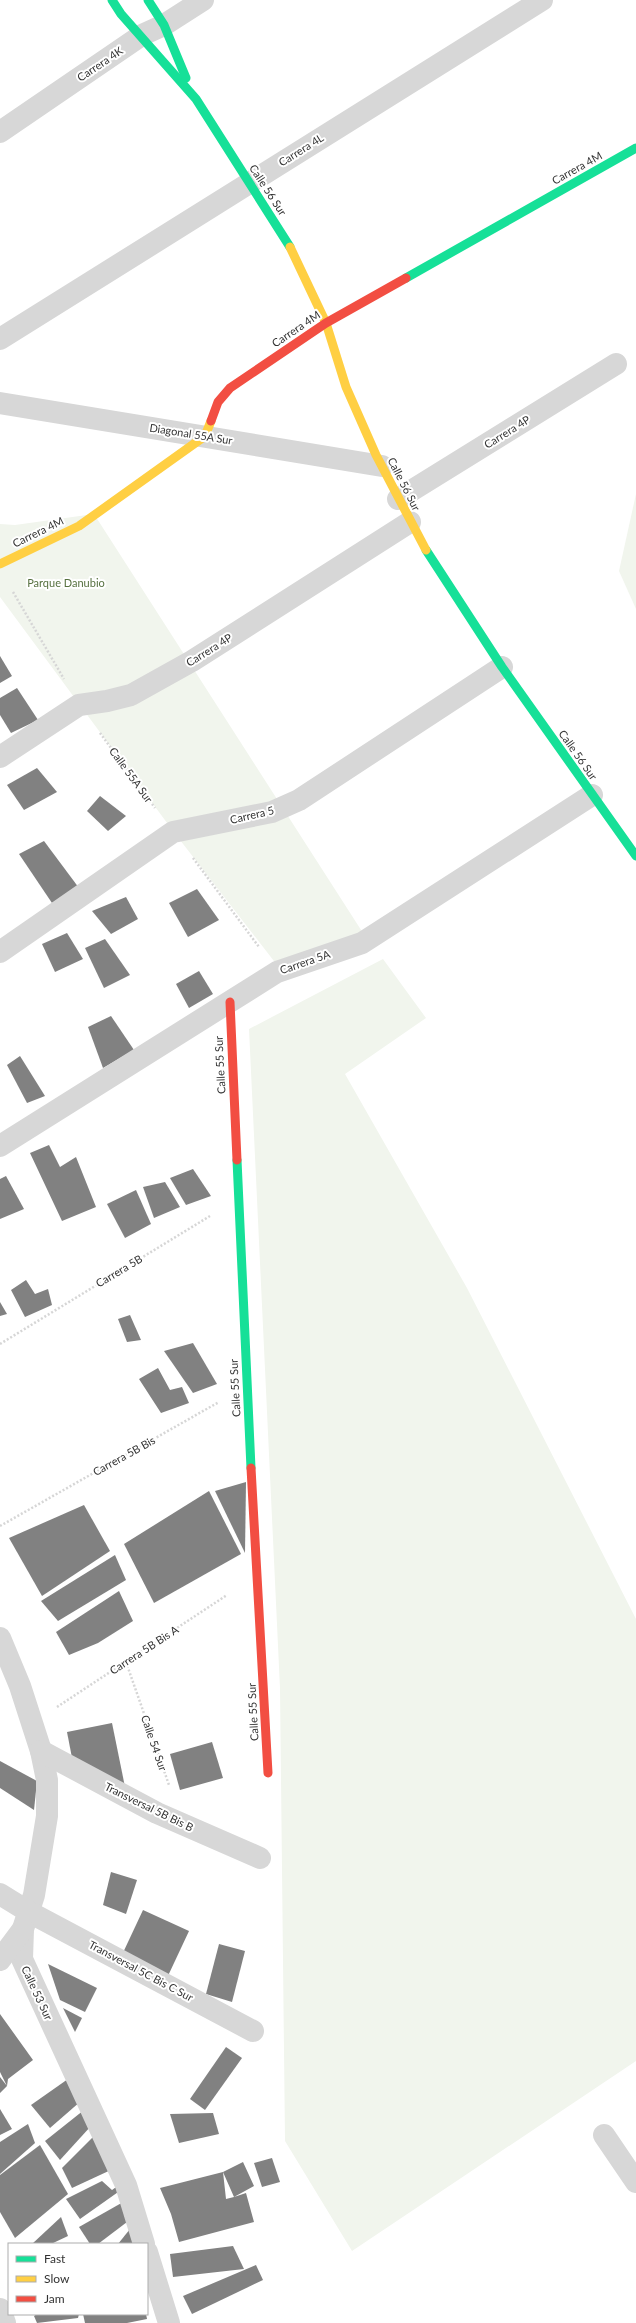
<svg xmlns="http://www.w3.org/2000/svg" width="636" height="2323" viewBox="0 0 636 2323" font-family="Lato,sans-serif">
	<rect width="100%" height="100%" fill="#fff"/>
	<g fill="#f1f5ed">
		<polygon points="636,494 636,609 619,571"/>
		<polygon points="94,514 363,933 277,965 173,831 0,597 0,524 15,525"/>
		<polygon points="383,959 426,1018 345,1074 467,1288 636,1619 636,2061 352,2251 285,2141 280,1688 249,1029"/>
	</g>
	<g fill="#818181" fill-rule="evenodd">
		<polygon points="0,656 12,676 0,683"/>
		<polygon points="17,688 38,720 11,733 0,715 0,698"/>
		<polygon points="37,768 57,792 24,810 7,785"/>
		<polygon points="100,796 126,816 108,831 87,811"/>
		<polygon points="44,841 79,888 52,903 19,854"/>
		<polygon points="197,889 219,920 188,937 169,903"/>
		<polygon points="126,897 138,919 111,934 92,911"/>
		<polygon points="67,933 83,959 55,972 42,944"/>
		<polygon points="105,939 130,975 104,988 85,948"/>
		<polygon points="199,971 213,994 189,1008 176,984"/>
		<polygon points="111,1016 134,1050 103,1068 88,1027"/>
		<polygon points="20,1056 45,1096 27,1103 7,1065"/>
		<polygon points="49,1145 60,1167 76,1157 96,1207 62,1221 30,1153"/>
		<polygon points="193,1169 211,1196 186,1205 170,1178"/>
		<polygon points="6,1176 24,1209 0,1219 0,1179"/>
		<polygon points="165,1182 180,1207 154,1218 143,1187"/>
		<polygon points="136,1190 151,1224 125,1238 107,1204"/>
		<polygon points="26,1280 35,1294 48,1289 52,1305 25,1317 11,1290"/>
		<polygon points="0,1302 7,1314 0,1316"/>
		<polygon points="130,1315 141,1340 127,1342 118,1319"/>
		<polygon points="193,1343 217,1384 193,1393 164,1351"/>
		<polygon points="158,1368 170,1390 182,1387 189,1403 161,1413 139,1379"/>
		<polygon points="246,1482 245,1553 215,1491"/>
		<polygon points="209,1491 241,1554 154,1603 124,1544"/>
		<polygon points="84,1505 110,1551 42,1596 9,1538"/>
		<polygon points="115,1555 126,1580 58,1621 41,1601"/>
		<polygon points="119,1591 133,1621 98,1643 69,1655 56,1632"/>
		<polygon points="112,1723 125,1787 73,1763 67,1732"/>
		<polygon points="212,1742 223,1778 180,1790 170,1754"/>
		<polygon points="0,1761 37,1781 34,1810 0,1788"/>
		<polygon points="111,1872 137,1880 126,1914 103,1905"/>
		<polygon points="143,1910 189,1931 167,1978 121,1957"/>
		<polygon points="219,1944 245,1951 232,2002 206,1994"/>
		<polygon points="48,1964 97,1988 85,2012 60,2000"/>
		<polygon points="63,2008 82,2018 75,2032"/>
		<polygon points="0,2014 33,2060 8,2079 7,2086 0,2093 0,2077 7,2086 0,2072"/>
		<polygon points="226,2047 242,2058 205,2110 190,2099"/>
		<polygon points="68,2079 81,2101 50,2128 31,2105"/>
		<polygon points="0,2109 12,2129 0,2135"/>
		<polygon points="84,2110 91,2126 60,2160 45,2141"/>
		<polygon points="213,2113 219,2134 179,2143 170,2114"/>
		<polygon points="28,2124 35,2143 0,2174 0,2142"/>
		<polygon points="95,2135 113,2169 72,2188 62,2168"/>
		<polygon points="40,2145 68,2194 15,2238 0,2212 0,2175"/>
		<polygon points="272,2158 280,2182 262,2187 254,2163"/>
		<path d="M243,2162L254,2186L234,2197L246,2193L254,2222L179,2242L171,2214L160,2188L223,2172ZM223,2172L234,2197L226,2199Z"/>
		<polygon points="102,2181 112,2190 119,2185 121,2190 80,2219 66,2199"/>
		<polygon points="125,2201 131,2219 98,2244 90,2244 79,2227"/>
		<polygon points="61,2217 68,2236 51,2244 32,2244"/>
		<polygon points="134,2224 139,2244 118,2244"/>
		<polygon points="233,2246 244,2269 173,2277 170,2254"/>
		<polygon points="256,2265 263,2280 192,2314 183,2296"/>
		<polygon points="37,2314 79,2314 78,2318 37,2323 34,2316"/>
		<polygon points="83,2314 146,2314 147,2319 127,2323 85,2323"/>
	</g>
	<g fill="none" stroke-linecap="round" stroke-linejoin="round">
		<g stroke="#d6d6d6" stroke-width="2.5" stroke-dasharray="2 2" stroke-linecap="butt">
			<polyline points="13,592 64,679"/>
			<polyline points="100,733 155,808"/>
			<polyline points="193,858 259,947"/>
			<polyline points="0,1344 210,1216"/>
			<polyline points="0,1526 219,1402"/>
			<polyline points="126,1662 169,1785"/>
			<polyline points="57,1707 227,1595"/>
		</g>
		<g stroke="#d7d7d7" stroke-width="22">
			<polyline points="0,132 142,35 164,25 203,0"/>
			<polyline points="0,339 542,0"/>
			<polyline points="0,403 382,466"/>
			<polyline points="398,499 616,364"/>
			<polyline points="0,757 79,705 107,701 131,695 192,661 410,522"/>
			<polyline points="0,952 173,832 272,812 299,800 502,667"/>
			<polyline points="0,1146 277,972 362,943 592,795"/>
			<polyline points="0,1638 20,1686 41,1751 47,1780 47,1816 34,1895 23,1929 22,1959 126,2185 144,2244"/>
			<polyline points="41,1751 157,1813 260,1858"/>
			<polyline points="0,1894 29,1912 253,2031"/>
			<polyline points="0,1960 23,1929"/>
			<polyline points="604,2135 636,2182"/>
			<polyline points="147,2252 169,2323"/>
			<polyline points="0,2309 5,2323"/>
		</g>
		<g stroke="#16e098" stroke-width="9">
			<polyline points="112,0 121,14 196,99 290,247"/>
			<polyline points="148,0 164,25 186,78"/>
			<polyline points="406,278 636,148"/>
			<polyline points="426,550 502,667 636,856"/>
			<polyline points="237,1160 251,1468"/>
		</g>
		<g stroke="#ffcf43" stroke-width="9">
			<polyline points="290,247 326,323 346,387 376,455 426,550"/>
			<polyline points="0,564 79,526 205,436 211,421"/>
		</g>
		<g stroke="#f24e42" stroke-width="9">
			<polyline points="211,421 218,402 230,388 326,323 406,278"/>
			<polyline points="230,1002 237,1160"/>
			<polyline points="251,1468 268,1773"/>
		</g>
	</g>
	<g text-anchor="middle" stroke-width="4" stroke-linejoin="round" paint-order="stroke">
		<g font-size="11" fill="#333" stroke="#fff">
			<text transform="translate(100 64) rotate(-34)" y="4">Carrera 4K</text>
			<text transform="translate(301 150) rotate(-32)" y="4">Carrera 4L</text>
			<text transform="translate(577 168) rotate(-29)" y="4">Carrera 4M</text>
			<text transform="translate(268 190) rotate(57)" y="4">Calle 56 Sur</text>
			<text transform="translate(296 329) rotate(-34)" y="4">Carrera 4M</text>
			<text transform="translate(507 432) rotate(-32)" y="4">Carrera 4P</text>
			<text transform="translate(191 434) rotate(9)" y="4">Diagonal 55A Sur</text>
			<text transform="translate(404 484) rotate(63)" y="4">Calle 56 Sur</text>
			<text transform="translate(38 532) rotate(-26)" y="4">Carrera 4M</text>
			<text transform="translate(209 650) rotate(-32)" y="4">Carrera 4P</text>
			<text transform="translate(578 755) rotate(55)" y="4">Calle 56 Sur</text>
			<text transform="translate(131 775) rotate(54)" y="4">Calle 55A Sur</text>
			<text transform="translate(252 815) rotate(-13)" y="4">Carrera 5</text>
			<text transform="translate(305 962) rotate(-19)" y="4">Carrera 5A</text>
			<text transform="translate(220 1065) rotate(-93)" y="4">Calle 55 Sur</text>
			<text transform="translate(119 1271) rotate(-31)" y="4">Carrera 5B</text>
			<text transform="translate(235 1388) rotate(-93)" y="4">Calle 55 Sur</text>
			<text transform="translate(124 1456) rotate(-29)" y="4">Carrera 5B Bis</text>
			<text transform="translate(144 1650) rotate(-33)" y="4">Carrera 5B Bis A</text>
			<text transform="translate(253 1712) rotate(-93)" y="4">Calle 55 Sur</text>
			<text transform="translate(154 1743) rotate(71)" y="4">Calle 54 Sur</text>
			<text transform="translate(149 1807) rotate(26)" y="4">Transversal 5B Bis B</text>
			<text transform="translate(141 1971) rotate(28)" y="4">Transversal 5C Bis C Sur</text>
			<text transform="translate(37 1993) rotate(65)" y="4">Calle 53 Sur</text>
		</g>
		<g font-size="11" fill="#56703f" stroke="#fff">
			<text x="66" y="587">Parque Danubio</text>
		</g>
	</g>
	<rect x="8" y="2243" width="140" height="72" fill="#ffffff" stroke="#adadad"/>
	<rect x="16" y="2256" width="20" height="6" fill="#16e098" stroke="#adadad"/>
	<text x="44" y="2263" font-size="12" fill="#333333">Fast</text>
	<rect x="16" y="2276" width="20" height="6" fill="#ffcf43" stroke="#adadad"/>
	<text x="44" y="2283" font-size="12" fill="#333333">Slow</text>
	<rect x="16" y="2296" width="20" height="6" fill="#f24e42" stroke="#adadad"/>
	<text x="44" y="2303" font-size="12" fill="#333333">Jam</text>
</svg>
